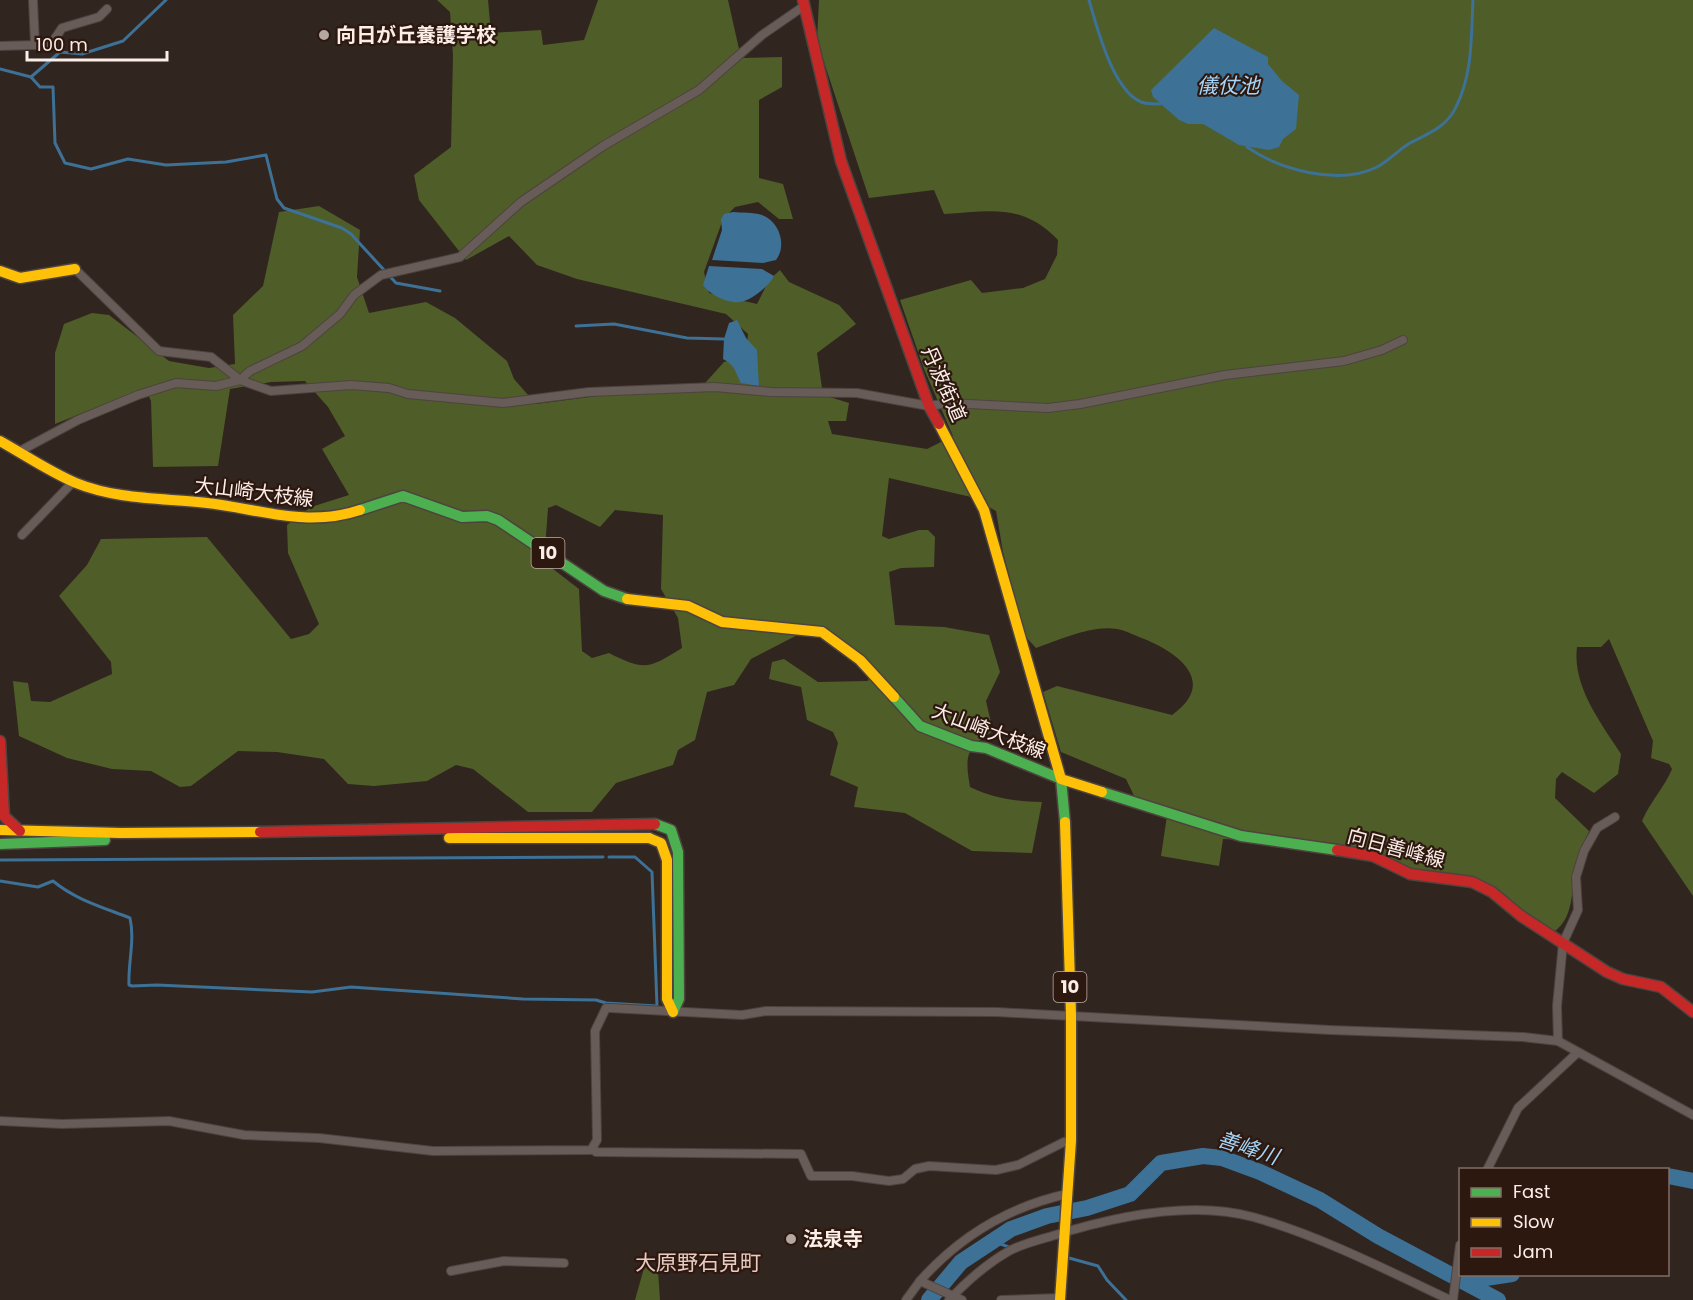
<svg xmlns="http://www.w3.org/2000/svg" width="1693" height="1300" viewBox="0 0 1693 1300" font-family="Poppins,'Noto Sans JP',sans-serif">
	<rect width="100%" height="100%" fill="#312520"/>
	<g fill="#4f5d28" fill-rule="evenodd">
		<path d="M437,0H488L491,33L541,30L543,45L584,40L598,0H728L741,58L782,57V87L759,100V178L783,184L793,219H779L758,202L735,207L723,219L704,272L709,293L757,304L769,280L780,270L789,282L839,305L856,324L817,353L823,395L849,403L846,421H828L832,434L927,449L953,436L924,369L900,300L971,280L982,293L1023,288L1045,279L1057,255L1058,240C1023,203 990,211 944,214L934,190L869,198L817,41L819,0H1693V896L1642,821C1650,802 1664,788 1672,769L1669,764L1651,758L1653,741L1609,639L1601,647H1577C1572,686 1601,723 1621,754L1618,774L1594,793L1562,772L1556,779L1555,798L1589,831C1584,844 1577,858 1575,871C1571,893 1574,917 1554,932L1477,879L1413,871L1396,860L1344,845L1223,839L1219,866L1161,856L1168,809L1136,800L1126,779L1061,752L1043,692L1057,686L1172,715C1220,681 1175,650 1139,637C1132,634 1124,630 1117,629C1091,625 1060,640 1036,648L1025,636L1003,552L996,511L971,497L889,478L882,536L889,539L919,530H928L935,537L934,567L901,568L889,572L895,625L944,627L989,635L1000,672L986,701L993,731C965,748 965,757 970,787C994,799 1016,801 1042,802L1032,853L972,851L905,813L854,807L858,787L830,775L838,743L833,732L807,720L801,687L769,679L772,662L784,659L818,682L868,681L872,667L834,633L815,626L751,659L734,685L707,692L695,740L678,750L673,765L616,783L592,812H528L473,769L456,765L427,781L374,786L348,784L324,759L277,752L238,751L191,786L180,787L151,771L112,769L67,758L19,736L13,681L28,683L31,701L50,702L112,674L111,662L59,596L87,565L101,539L207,537L291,639L309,634L319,624L288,553L287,525L311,507L349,495L322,449L345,436L328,407L305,381L271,382L230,389L218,466L153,467L151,401L145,388L55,424V353L64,324L92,313L109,315L169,361L209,368L235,364L233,315L263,286L279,212L319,206L360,230L357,277L369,313L426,302L455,318L507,361L514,379L536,404L628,392H697L724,362L746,356L748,334L726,314L577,279L537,265L509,236L466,260L419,200L414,175L451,147L453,55L450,12ZM556,505L600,527L615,510L663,515L661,589L678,618L682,648C648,669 645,671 609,653L592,658L582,651L579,589L544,562L548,508Z"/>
		<polygon points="646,1261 658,1271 660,1300 635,1300"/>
	</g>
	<g fill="#3d7196">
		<polygon points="1214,28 1268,57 1268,64 1282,81 1299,95 1296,129 1283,139 1279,147 1269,150 1239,145 1203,124 1188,124 1179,120 1153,97 1151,90"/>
		<path d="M733,212C742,213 753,212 762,215C780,222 787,246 776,260L763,263L712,260L722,230L721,219L724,214Z"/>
		<path d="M709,266L762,269L774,276C770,285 751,301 740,302C728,304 709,294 703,285Z"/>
		<path d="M737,320L746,338L757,350L759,386L741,383C735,372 736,366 723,359L724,339L729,323Z"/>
	</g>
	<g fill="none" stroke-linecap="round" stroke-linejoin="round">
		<g stroke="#3d7196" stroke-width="3">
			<path d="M1089,0C1097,28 1113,90 1141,102C1146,104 1155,104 1160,104"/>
			<polyline points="0,69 31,77 40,87 53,87 55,143 65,163 91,169 128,159 166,165 226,162 266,155 277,199 284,208 342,228 351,234 396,283 440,291"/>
			<polyline points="31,77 60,52 82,54 123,41 166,0"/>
			<path d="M1247,147C1280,170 1339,186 1377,167C1389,161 1398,150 1410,143C1427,134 1447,127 1456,107C1473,73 1471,37 1473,0"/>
			<polyline points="576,326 614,324 687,338 724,339"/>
			<polyline points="0,860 603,857"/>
			<path d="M0,881L38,887L53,881C76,900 102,907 130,918C135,941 128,962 129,985L132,986L157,985L312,992L351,987L523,999L596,1000L606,1003L657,1006L652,872L635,857H609"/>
			<polyline points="992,1241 1009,1247"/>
			<polyline points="1069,1258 1098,1266 1107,1280 1126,1300"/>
		</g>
		<g stroke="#3d7196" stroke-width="16">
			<polyline points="1668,1176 1693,1181"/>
			<polyline points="1466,1281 1512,1274"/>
			<polyline points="929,1300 961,1262 1011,1229 1047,1216 1087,1208 1130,1194 1161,1163 1203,1156 1222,1158 1260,1172 1320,1200 1378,1236 1498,1300"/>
		</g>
		<g stroke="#4e433f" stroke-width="10">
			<g id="street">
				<polyline points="35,45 52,43 62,28 99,17 107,9"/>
				<polyline points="0,46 35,45 33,0"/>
				<polyline points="75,269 159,351 211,357 240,380 271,391 351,385 389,388 408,394 503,403 589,392 715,387 771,392 857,393 929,406 949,403 1048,408 1080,404 1225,375 1344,361 1382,350 1403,340"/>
				<polyline points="20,451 78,420 138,395 176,383 216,386 240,380 250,371 302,346 340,314 354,295 381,275 460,257 521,202 603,146 699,90 762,35 804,6"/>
				<polyline points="22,535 73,482"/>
				<polyline points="1558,1041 1557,1006 1563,943 1578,910 1576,877 1584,851 1597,828 1615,817"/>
				<polyline points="0,1121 62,1124 169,1121 244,1135 319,1138 433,1151 591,1150 597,1140 595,1031 606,1008 610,1008 742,1015 766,1011 997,1012 1330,1030 1523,1037 1558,1041 1693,1115"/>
				<polyline points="593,1148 596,1152 801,1154 811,1176 852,1176 889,1181 903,1179 915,1169 929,1166 996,1170 1018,1165 1064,1142 1071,1141"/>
				<polyline points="1487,1170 1518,1108 1577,1053"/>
				<polyline points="451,1271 504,1261 564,1263"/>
				<polyline points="906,1300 920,1281"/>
				<path d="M949,1300C967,1281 986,1264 1009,1251C1022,1244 1038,1240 1052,1236C1112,1217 1191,1200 1253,1217C1318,1235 1389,1271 1450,1300"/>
				<path d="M962,1300L920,1281C960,1236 1008,1207 1067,1194"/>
				<polyline points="1001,1300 1060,1298"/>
				<polyline points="1453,1300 1460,1245"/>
			</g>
		</g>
		<g stroke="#4e433f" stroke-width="13">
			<g id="fast">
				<polyline points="360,510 403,496 462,517 487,516 498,520 604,591 627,599"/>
				<polyline points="894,697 920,726 971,746 986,748 1061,779 1065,822"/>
				<polyline points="1102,792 1241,836 1337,850"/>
				<polyline points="655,824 671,830 678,852 679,999 673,1012"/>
				<polyline points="0,844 105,840"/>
			</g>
		</g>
		<g stroke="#4e433f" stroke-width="13">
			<g id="slow">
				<polyline points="0,271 20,278 75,269"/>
				<polyline points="939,424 984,510 1061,779 1102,792"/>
				<path d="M0,441C25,455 50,472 76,483C118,500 163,498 207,503C260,509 306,528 360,510"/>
				<polyline points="627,599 688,606 722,622 822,632 860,660 894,697"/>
				<polyline points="0,830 121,833 260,832"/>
				<polyline points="449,838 649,838"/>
				<polyline points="649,838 661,843 667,860 667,999 673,1012"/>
				<polyline points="1060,1300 1071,1141 1071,1015 1065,822"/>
			</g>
		</g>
		<g stroke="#4e433f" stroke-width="13">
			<g id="jam">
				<polyline points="803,0 841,161 929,406 939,424"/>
				<polyline points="0,741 4,816 20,831"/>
				<polyline points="260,832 655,824"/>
				<polyline points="1337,850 1373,856 1410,874 1472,882 1492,892 1521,916 1607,972 1623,979 1661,987 1693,1012"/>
			</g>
		</g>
		<use href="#street" stroke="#675c58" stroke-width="8"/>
		<use href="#fast" stroke="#4caf50" stroke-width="10"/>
		<use href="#slow" stroke="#ffc107" stroke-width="10"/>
		<use href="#jam" stroke="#c62828" stroke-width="10"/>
	</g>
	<g fill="#b5a7a1" stroke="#2d1810" stroke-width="2">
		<circle cx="324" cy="35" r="6"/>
		<circle cx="791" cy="1239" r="6"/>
	</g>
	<g text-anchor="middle" stroke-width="4.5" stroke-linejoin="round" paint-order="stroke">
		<g fill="#2d1810" stroke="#beada6" stroke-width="1.5">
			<rect x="531.5" y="538" width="33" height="30" rx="4.5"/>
			<rect x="1053.5" y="972" width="33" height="30" rx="4.5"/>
		</g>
		<g font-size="18" font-weight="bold" fill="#fcede7">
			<text x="548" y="559">10</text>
			<text x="1070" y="993">10</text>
		</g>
		<g font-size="20" font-weight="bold" fill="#fcede7" stroke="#2d1810" text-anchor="start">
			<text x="336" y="42">向日が丘養護学校</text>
			<text x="803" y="1246">法泉寺</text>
		</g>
		<g font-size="20" fill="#fcede7" stroke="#2d1810">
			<text transform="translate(944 384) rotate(66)" y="7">丹波街道</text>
			<text transform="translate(254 492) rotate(7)" y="7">大山崎大枝線</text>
			<text transform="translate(989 731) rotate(21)" y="7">大山崎大枝線</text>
			<text transform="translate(1396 848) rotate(15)" y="7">向日善峰線</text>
		</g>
		<g font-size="21" font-style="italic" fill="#a5d5f9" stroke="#2d1810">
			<text x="1228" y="93">儀仗池</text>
			<text transform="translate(1248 1148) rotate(18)" y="7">善峰川</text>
		</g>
		<g font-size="21" fill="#e9ccc1" stroke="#2d1810">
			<text x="698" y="1270">大原野石見町</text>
		</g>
	</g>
	<rect x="1459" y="1168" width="210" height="108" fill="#2d1810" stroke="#806d66" stroke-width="1.5"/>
	<rect x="1471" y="1188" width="30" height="9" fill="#4caf50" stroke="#806d66" stroke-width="1.5"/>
	<text x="1513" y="1198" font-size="18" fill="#fcede7">Fast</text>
	<rect x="1471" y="1218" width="30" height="9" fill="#ffc107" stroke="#806d66" stroke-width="1.5"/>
	<text x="1513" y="1228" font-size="18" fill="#fcede7">Slow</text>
	<rect x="1471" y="1248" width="30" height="9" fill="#c62828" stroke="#806d66" stroke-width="1.5"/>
	<text x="1513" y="1258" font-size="18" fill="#fcede7">Jam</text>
	<path d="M27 51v9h140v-9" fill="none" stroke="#fcede7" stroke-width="3"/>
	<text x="36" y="51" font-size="18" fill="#fcede7" stroke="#2d1810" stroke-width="4.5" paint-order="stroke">100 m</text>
</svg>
